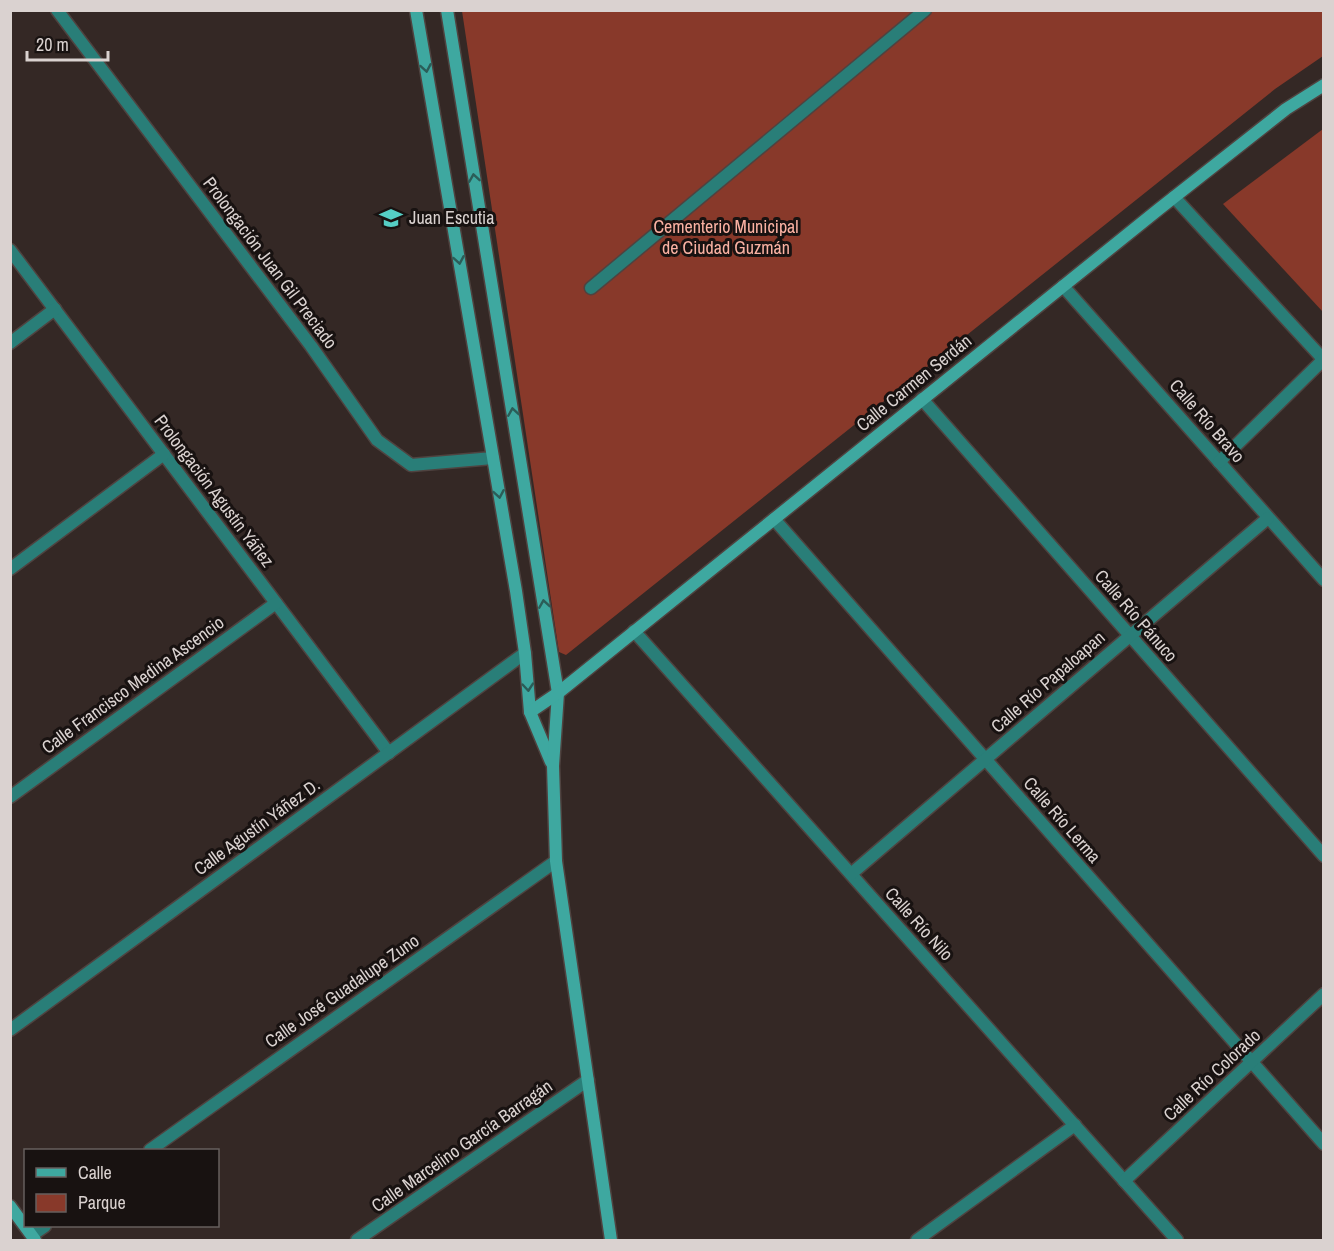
<svg xmlns="http://www.w3.org/2000/svg" width="1334" height="1251" viewBox="0 0 1334 1251" font-family="'Archivo Narrow',sans-serif">
	<rect width="100%" height="100%" fill="#342825"/>
	<g fill="#88392a">
		<polygon points="462,11 1323,11 1323,56 1275,89 566,655 559,652"/>
		<polygon points="1323,129 1323,312 1223,204"/>
	</g>
	<g fill="none" stroke-linecap="round" stroke-linejoin="round">
		<g stroke="#4f4340" stroke-width="15">
			<polyline id="lane" points="591,288 925,10"/>
		</g>
		<g stroke="#4f4340" stroke-width="15">
			<g id="street">
				<polyline points="57,10 311,346 377,440 411,465 493,458"/>
				<polyline points="1174,197 1324,360"/>
				<polyline points="10,250 389,753"/>
				<polyline points="1063,286 1324,580"/>
				<polyline points="10,343 55,309"/>
				<polyline points="922,399 1324,856"/>
				<polyline points="1219,462 1324,359"/>
				<polyline points="774,519 1324,1144"/>
				<polyline points="10,569 164,454"/>
				<polyline points="634,631 1177,1240"/>
				<polyline points="10,797 276,603"/>
				<polyline points="851,874 1268,518"/>
				<polyline points="10,1030 525,653"/>
				<polyline points="150,1150 556,861"/>
				<polyline points="1124,1181 1324,994"/>
				<polyline points="32,1235 45,1226"/>
				<polyline points="357,1240 588,1080"/>
				<polyline points="917,1240 1075,1125"/>
			</g>
		</g>
		<g stroke="#4f4340" stroke-width="15">
			<g id="secondary">
				<polyline points="416,10 516,591 525,653 530,712 551,762"/>
				<polyline points="447,10 558,693 553,766 556,861 611,1240"/>
				<polyline points="530,712 558,693 1159,209 1286,109 1324,85"/>
				<polyline points="10,1206 35,1240"/>
			</g>
		</g>
		<use href="#lane" stroke="#297e78" stroke-width="12"/>
		<use href="#street" stroke="#297e78" stroke-width="12"/>
		<use href="#secondary" stroke="#3ea8a0" stroke-width="12"/>
	</g>
	<defs><path id="oneway-chevron" d="M-2-3.5L2.5 0L-2 3.5" fill="none" stroke-width="1.6" stroke-linecap="round" stroke-linejoin="round" transform="scale(1.5)"/></defs>
	<g stroke="#2b5d58">
		<use href="#oneway-chevron" transform="translate(426 68) rotate(80)"/>
		<use href="#oneway-chevron" transform="translate(474 178) rotate(-99)"/>
		<use href="#oneway-chevron" transform="translate(459 260) rotate(80)"/>
		<use href="#oneway-chevron" transform="translate(513 412) rotate(-99)"/>
		<use href="#oneway-chevron" transform="translate(499 494) rotate(80)"/>
		<use href="#oneway-chevron" transform="translate(544 604) rotate(-99)"/>
		<use href="#oneway-chevron" transform="translate(528 687) rotate(85)"/>
	</g>
	<defs>
		<g id="school-bare" transform="scale(1.8)"><path d="M0-5L7-2L0 1L-7-2ZM-4 1L0 2.5L4 1V4Q0 6-4 4Z" fill="#55cec5" stroke="#181211" stroke-width="2.5" paint-order="stroke"/></g>
	</defs>
	<g fill-rule="evenodd">
		<use href="#school-bare" x="391" y="218"/>
	</g>
	<g text-anchor="middle" stroke-width="6" stroke-linejoin="round" paint-order="stroke">
		<g font-size="18" fill="#dad2d0" stroke="#181211" text-anchor="start">
			<text x="409" y="224">Juan Escutia</text>
		</g>
		<g font-size="18" fill="#fbb2a3" stroke="#181211">
			<text x="726" y="233">Cementerio Municipal<tspan x="726" dy="21">de Ciudad Guzmán</tspan></text>
		</g>
		<g font-size="18" fill="#dad2d0" stroke="#181211">
			<text transform="translate(270 263) rotate(53)" y="6">Prolongación Juan Gil Preciado</text>
			<text transform="translate(914 383) rotate(-39)" y="6">Calle Carmen Serdán</text>
			<text transform="translate(1207 421) rotate(49)" y="6">Calle Río Bravo</text>
			<text transform="translate(214 491) rotate(53)" y="6">Prolongación Agustín Yáñez</text>
			<text transform="translate(1136 616) rotate(49)" y="6">Calle Río Pánuco</text>
			<text transform="translate(1048 682) rotate(-41)" y="6">Calle Río Papaloapan</text>
			<text transform="translate(133 685) rotate(-36)" y="6">Calle Francisco Medina Ascencio</text>
			<text transform="translate(1062 820) rotate(49)" y="6">Calle Río Lerma</text>
			<text transform="translate(257 827) rotate(-36)" y="6">Calle Agustín Yáñez D.</text>
			<text transform="translate(919 924) rotate(48)" y="6">Calle Río Nilo</text>
			<text transform="translate(342 991) rotate(-35)" y="6">Calle José Guadalupe Zuno</text>
			<text transform="translate(1212 1075) rotate(-43)" y="6">Calle Río Colorado</text>
			<text transform="translate(462 1146) rotate(-35)" y="6">Calle Marcelino García Barragán</text>
		</g>
	</g>
	<rect width="1334" height="1251" fill="none" stroke="#dad2d0" stroke-width="24"/>
	<rect x="24" y="1149" width="195" height="78" fill="#181211" stroke="#665f5d" stroke-width="1.5"/>
	<rect x="36" y="1168" width="30" height="9" fill="#3ea8a0" stroke="#665f5d" stroke-width="1.5"/>
	<text x="78" y="1179" font-size="18" fill="#dad2d0">Calle</text>
	<rect x="36" y="1194" width="30" height="18" fill="#88392a" stroke="#665f5d" stroke-width="1.5"/>
	<text x="78" y="1209" font-size="18" fill="#dad2d0">Parque</text>
	<path d="M27 51v9h81v-9" fill="none" stroke="#dad2d0" stroke-width="3"/>
	<text x="36" y="51" font-size="18" fill="#dad2d0" stroke="#181211" stroke-width="4.5" paint-order="stroke">20 m</text>
</svg>
